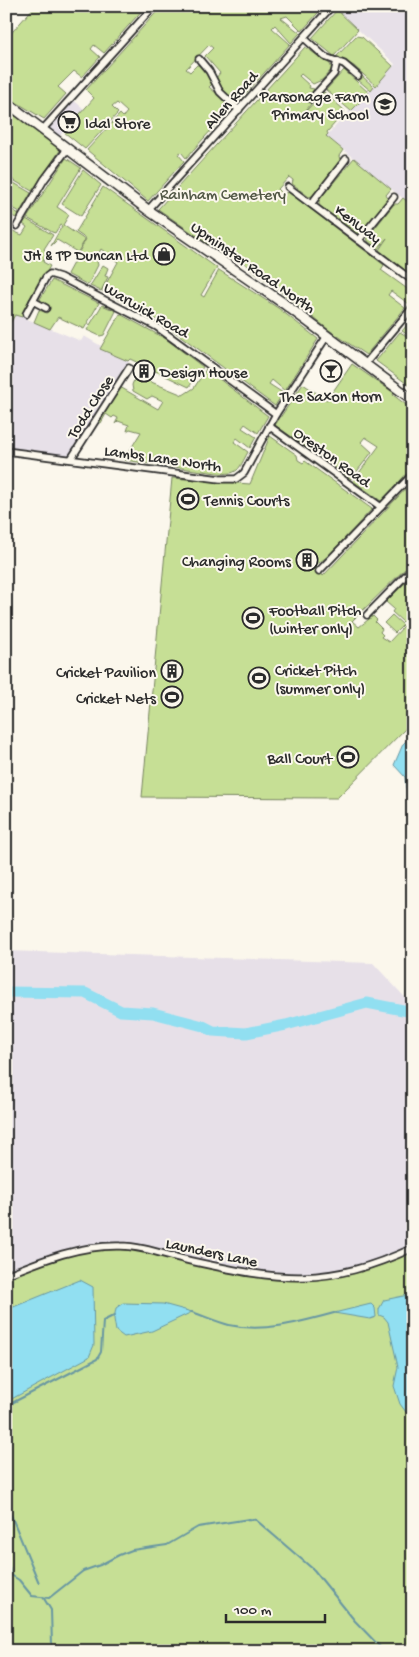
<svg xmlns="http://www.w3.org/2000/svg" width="419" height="1657" viewBox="0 0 419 1657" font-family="'Gochi Hand',sans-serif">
	<rect width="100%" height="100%" fill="#fbf7ec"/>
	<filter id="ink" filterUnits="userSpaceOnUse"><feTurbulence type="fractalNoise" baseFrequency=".02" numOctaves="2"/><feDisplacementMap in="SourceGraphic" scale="10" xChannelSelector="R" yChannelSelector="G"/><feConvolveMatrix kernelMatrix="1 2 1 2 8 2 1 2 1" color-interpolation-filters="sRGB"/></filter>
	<g filter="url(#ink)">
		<g fill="#e7e0e8">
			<polygon points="341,6 413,6 411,205 326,136 395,64 337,10"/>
			<polygon points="71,98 84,109 57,139 43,129"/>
			<polygon points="15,314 81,341 84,336 101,346 100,349 129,361 116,386 67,463 6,454 6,330"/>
			<polygon points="6,951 373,963 413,1006 413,1248 341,1274 6,1275"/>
		</g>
		<g fill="#c6df95" stroke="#788560">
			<polygon points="35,6 52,6 55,10 58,6 146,6 104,53 94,45 91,49 100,57 82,77 74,71 58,87 66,94 44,119 6,96 6,39"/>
			<polygon points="162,6 324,6 302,31 287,16 281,18 300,33 291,43 275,25 272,28 290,44 239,101 235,98 233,100 220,87 216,78 220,73 205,56 213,48 209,45 186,69 190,72 197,65 202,65 212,84 209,87 232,107 186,158 181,152 178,154 184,161 148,201 87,150 120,114 123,117 127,112 117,103 112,107 118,113 85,149 64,132 94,98 86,90"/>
			<polygon points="337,10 358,30 334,56 312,38"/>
			<polygon points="356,36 362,37 393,66 376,86 354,66 336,57"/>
			<polygon points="305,47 330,64 332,69 322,80 313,84 301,74 299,76 310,86 309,88 314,89 307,100 311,104 302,115 324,92 344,110 344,113 327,132 328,134 326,136 343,150 339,156 340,160 312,196 309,197 300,190 296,192 298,188 292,184 293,180 289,177 278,189 283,194 288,192 384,265 381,270 413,293 413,299 409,304 391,291 388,295 405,308 366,355 329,330 225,248 221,253 158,209"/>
			<polygon points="344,70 369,93 351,111 326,90"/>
			<polygon points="362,76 374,87 371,91 358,80"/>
			<polygon points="6,109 61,149 32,191 8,177 9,171 6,170"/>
			<polygon points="66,158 81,168 57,207 69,215 63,225 85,240 73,260 77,252 57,240 51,246 62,226 60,225 55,233 52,232 27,218"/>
			<polygon points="354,158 391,189 386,195 388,199 362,233 358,234 319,205 319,200"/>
			<polygon points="83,170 101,185 81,216 62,204"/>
			<polygon points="7,179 31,193 20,212 6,204"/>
			<polygon points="103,187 217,268 201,295 204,297 219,270 278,308 318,339 285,391 272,380 269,384 283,393 275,406 178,334 132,304 131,305 102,291 118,262 101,249 96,258 98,265 88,285 67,274 86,239 76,232"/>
			<polygon points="403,198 411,204 413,203 413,276 379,250 387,238 378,249 368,241 367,238 394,204 398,204"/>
			<polygon points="6,206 19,214 16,218 12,216 6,227"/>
			<polygon points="26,219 53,235 44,249 47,253 43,262 50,266 22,317 15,315 6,330 6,228 22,235 27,227 23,224"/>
			<polygon points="103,265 108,268 105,276 108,277 101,291 90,286"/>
			<polygon points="52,280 99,303 84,329 58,317 50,329 34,322 39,310 47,313 50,308 42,303 40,299"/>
			<polygon points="102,305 116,311 104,335 100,336 87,330"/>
			<polygon points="120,314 166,339 203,367 189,387 130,359 128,361 100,349"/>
			<polygon points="413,318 413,338 402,331"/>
			<polygon points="400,332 413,340 413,382 410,386 376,361"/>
			<polygon points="352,364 394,393 393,395 413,410 413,467 381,501 353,481 379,446 365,437 361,442 372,452 351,479 275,425 303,384 327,400"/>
			<path d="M206,369L268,416L258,433L245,424L242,428L256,437L250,448L237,438L234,442L248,452C238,470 239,475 217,473L124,460L141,432L130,429L127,431L129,425L118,421L115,424L118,418L114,416L112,418L106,414L101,423L98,422L120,387L158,409L163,401L152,396L147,399L133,391L132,385L134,380L136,381L139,377L183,395L194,388Z"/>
			<polygon points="270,436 297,455 298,460 303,463 305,461 372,509 328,556 316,565 323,576 413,481 413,561 352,621 359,627 373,616 377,620 375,622 382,629 380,632 383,635 381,637 389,642 404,626 413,629 413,721 337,798 142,797 172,478 250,484"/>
			<polygon points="413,575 413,612 403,622 392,612 394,609 386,602"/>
			<polygon points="392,615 403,625 395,633 384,623"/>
			<polygon points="122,1246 272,1277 341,1274 413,1247 413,1651 6,1651 6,1275 57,1254"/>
		</g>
		<g fill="#91dff1" stroke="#6897a2">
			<polygon points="413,734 413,800 406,788 405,777 394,765 403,744"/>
			<polygon points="80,1280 93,1287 94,1345 89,1357 6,1402 6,1310"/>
			<polygon points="413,1294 413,1413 406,1412 400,1404 394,1386 398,1367 388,1322 384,1317 379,1315 379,1309 384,1300"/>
			<polygon points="123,1303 163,1304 192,1312 152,1331 124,1337 116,1331 114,1319 116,1308"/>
			<polygon points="371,1304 375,1308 376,1317 370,1319 334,1313"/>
		</g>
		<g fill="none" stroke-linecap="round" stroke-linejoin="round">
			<g stroke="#6897a2" stroke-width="2">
				<path d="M192,1312C204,1316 217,1322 229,1325C264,1333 301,1322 334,1313"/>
				<polyline points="6,1406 97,1359 101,1352 103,1321 115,1315"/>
				<polyline points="6,1503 39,1583"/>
				<polyline points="6,1553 11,1575 19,1580 32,1596 49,1598 83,1571 100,1565 119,1555 132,1550 167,1545 198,1527 249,1519 256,1520 314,1570 355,1621 384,1651"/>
				<polyline points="43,1597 51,1610 52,1645"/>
			</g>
			<polyline stroke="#91dff1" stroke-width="11" points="6,992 85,993 121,1011 153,1013 203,1026 213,1031 246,1033 286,1025 367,1003 413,1012"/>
			<g stroke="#2b2b2b" stroke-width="9">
				<g id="street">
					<polyline points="304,38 325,57 344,64 358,76"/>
					<polyline points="199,59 209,71 220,92 239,110"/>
					<polyline points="311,99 334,74 337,61"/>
					<polyline points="43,129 154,6"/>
					<polyline points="288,187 413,281"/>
					<polyline points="311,204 346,159"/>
					<polyline points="148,210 332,6"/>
					<polyline points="17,226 44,180 68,148"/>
					<polyline points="359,240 394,197"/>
					<polyline points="33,301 46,308"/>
					<polyline points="26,314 46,277 50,274 60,277 157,327 276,414"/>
					<polyline points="365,364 413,307"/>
					<polyline points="269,426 381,507"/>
					<polyline points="6,451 220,479 236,479 244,473 276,414 327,336"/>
					<polyline points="71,459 129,368"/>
					<polyline points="319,571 413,474"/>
					<polyline points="367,615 413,568"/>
					<path d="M6,1275C43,1260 79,1245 120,1246C143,1246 168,1256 191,1261C281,1281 326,1288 413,1248"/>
				</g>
			</g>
			<g stroke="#2b2b2b" stroke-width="12">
				<polyline id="secondary" points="6,102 148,210 283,303 413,400"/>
			</g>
			<use href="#street" stroke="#fbf7ec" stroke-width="5.5"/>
			<use href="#secondary" stroke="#fbf7ec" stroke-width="9"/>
		</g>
	</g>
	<defs>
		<g id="school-ring" transform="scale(1.125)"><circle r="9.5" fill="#fbf7ec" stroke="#2b2b2b" stroke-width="1.5"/><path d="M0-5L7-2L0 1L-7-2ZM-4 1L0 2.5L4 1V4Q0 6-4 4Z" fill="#2b2b2b"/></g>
		<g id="supermarket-ring" transform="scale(1.125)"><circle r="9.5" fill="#fbf7ec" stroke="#2b2b2b" stroke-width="1.5"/><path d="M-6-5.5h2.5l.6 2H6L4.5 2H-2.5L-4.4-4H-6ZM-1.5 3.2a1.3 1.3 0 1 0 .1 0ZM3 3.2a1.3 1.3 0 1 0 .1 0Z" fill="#2b2b2b"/></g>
		<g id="shop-ring" transform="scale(1.125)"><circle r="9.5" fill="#fbf7ec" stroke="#2b2b2b" stroke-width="1.5"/><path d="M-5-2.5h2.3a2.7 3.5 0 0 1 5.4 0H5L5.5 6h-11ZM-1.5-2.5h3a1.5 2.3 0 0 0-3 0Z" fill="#2b2b2b"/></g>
		<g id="building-ring" transform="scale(1.125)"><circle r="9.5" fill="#fbf7ec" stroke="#2b2b2b" stroke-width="1.5"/><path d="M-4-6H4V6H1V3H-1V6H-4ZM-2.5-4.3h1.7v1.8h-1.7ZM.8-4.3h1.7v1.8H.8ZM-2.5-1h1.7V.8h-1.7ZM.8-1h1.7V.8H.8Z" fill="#2b2b2b"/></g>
		<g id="bar-ring" transform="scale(1.125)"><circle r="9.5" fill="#fbf7ec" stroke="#2b2b2b" stroke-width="1.5"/><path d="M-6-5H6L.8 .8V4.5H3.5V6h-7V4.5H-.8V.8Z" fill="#2b2b2b"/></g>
		<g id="stadium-ring" transform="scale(1.125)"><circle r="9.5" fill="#fbf7ec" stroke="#2b2b2b" stroke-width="1.5"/><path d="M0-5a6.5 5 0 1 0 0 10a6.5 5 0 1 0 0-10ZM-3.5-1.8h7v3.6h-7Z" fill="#2b2b2b"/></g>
	</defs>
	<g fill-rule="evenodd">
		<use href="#school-ring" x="385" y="104"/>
		<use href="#supermarket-ring" x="69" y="122"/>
		<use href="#shop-ring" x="164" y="254"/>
		<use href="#building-ring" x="144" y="371"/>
		<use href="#bar-ring" x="331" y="371"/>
		<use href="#stadium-ring" x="188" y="499"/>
		<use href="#building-ring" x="307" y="560"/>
		<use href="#stadium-ring" x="253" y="618"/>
		<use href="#building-ring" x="172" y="671"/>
		<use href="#stadium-ring" x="259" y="678"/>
		<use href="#stadium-ring" x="172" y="697"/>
		<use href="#stadium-ring" x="348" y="757"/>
	</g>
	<g text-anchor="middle" stroke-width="4" stroke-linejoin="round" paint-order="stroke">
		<g font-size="16" fill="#2b2b2b" stroke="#fbf7ec" text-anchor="end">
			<text x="369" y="101">Parsonage Farm<tspan x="369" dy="18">Primary School</tspan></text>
			<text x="85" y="128" text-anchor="start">Idal Store</text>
			<text x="148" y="260">JH &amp; TP Duncan Ltd</text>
			<text x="160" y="377" text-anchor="start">Design House</text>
			<text x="331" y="401" text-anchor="middle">The Saxon Horn</text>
			<text x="204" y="505" text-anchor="start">Tennis Courts</text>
			<text x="291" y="566">Changing Rooms</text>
			<text x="269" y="615" text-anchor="start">Football Pitch<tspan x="269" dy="18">(winter only)</tspan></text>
			<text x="275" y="675" text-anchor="start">Cricket Pitch<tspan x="275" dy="18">(summer only)</tspan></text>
			<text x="156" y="677">Cricket Pavilion</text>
			<text x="156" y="703">Cricket Nets</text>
			<text x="332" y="763">Ball Court</text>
		</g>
		<g font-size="16" fill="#2b2b2b" stroke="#fbf7ec">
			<text transform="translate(230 99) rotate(-48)" y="6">Allen Road</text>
			<text transform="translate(359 223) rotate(37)" y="6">Kenway</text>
			<text transform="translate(254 266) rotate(35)" y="6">Upminster Road North</text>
			<text transform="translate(147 309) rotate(30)" y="6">Warwick Road</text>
			<text transform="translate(89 406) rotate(-57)" y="6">Todd Close</text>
			<text transform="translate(333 456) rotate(36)" y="6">Oreston Road</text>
			<text transform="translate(163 457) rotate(8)" y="6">Lambs Lane North</text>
			<text transform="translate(212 1251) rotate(12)" y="6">Launders Lane</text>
		</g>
		<g font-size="16" fill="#525846" stroke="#fbf7ec">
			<text x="223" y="199">Rainham Cemetery</text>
		</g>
	</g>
	<rect width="419" height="1657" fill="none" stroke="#fbf7ec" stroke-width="25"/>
	<rect x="12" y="12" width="394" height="1632" fill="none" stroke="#2b2b2b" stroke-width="2" filter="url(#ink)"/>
	<path d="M226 1614v8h99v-8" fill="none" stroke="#2b2b2b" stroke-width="2.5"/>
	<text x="234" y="1614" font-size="15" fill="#2b2b2b" stroke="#fbf7ec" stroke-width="4" paint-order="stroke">100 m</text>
</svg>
